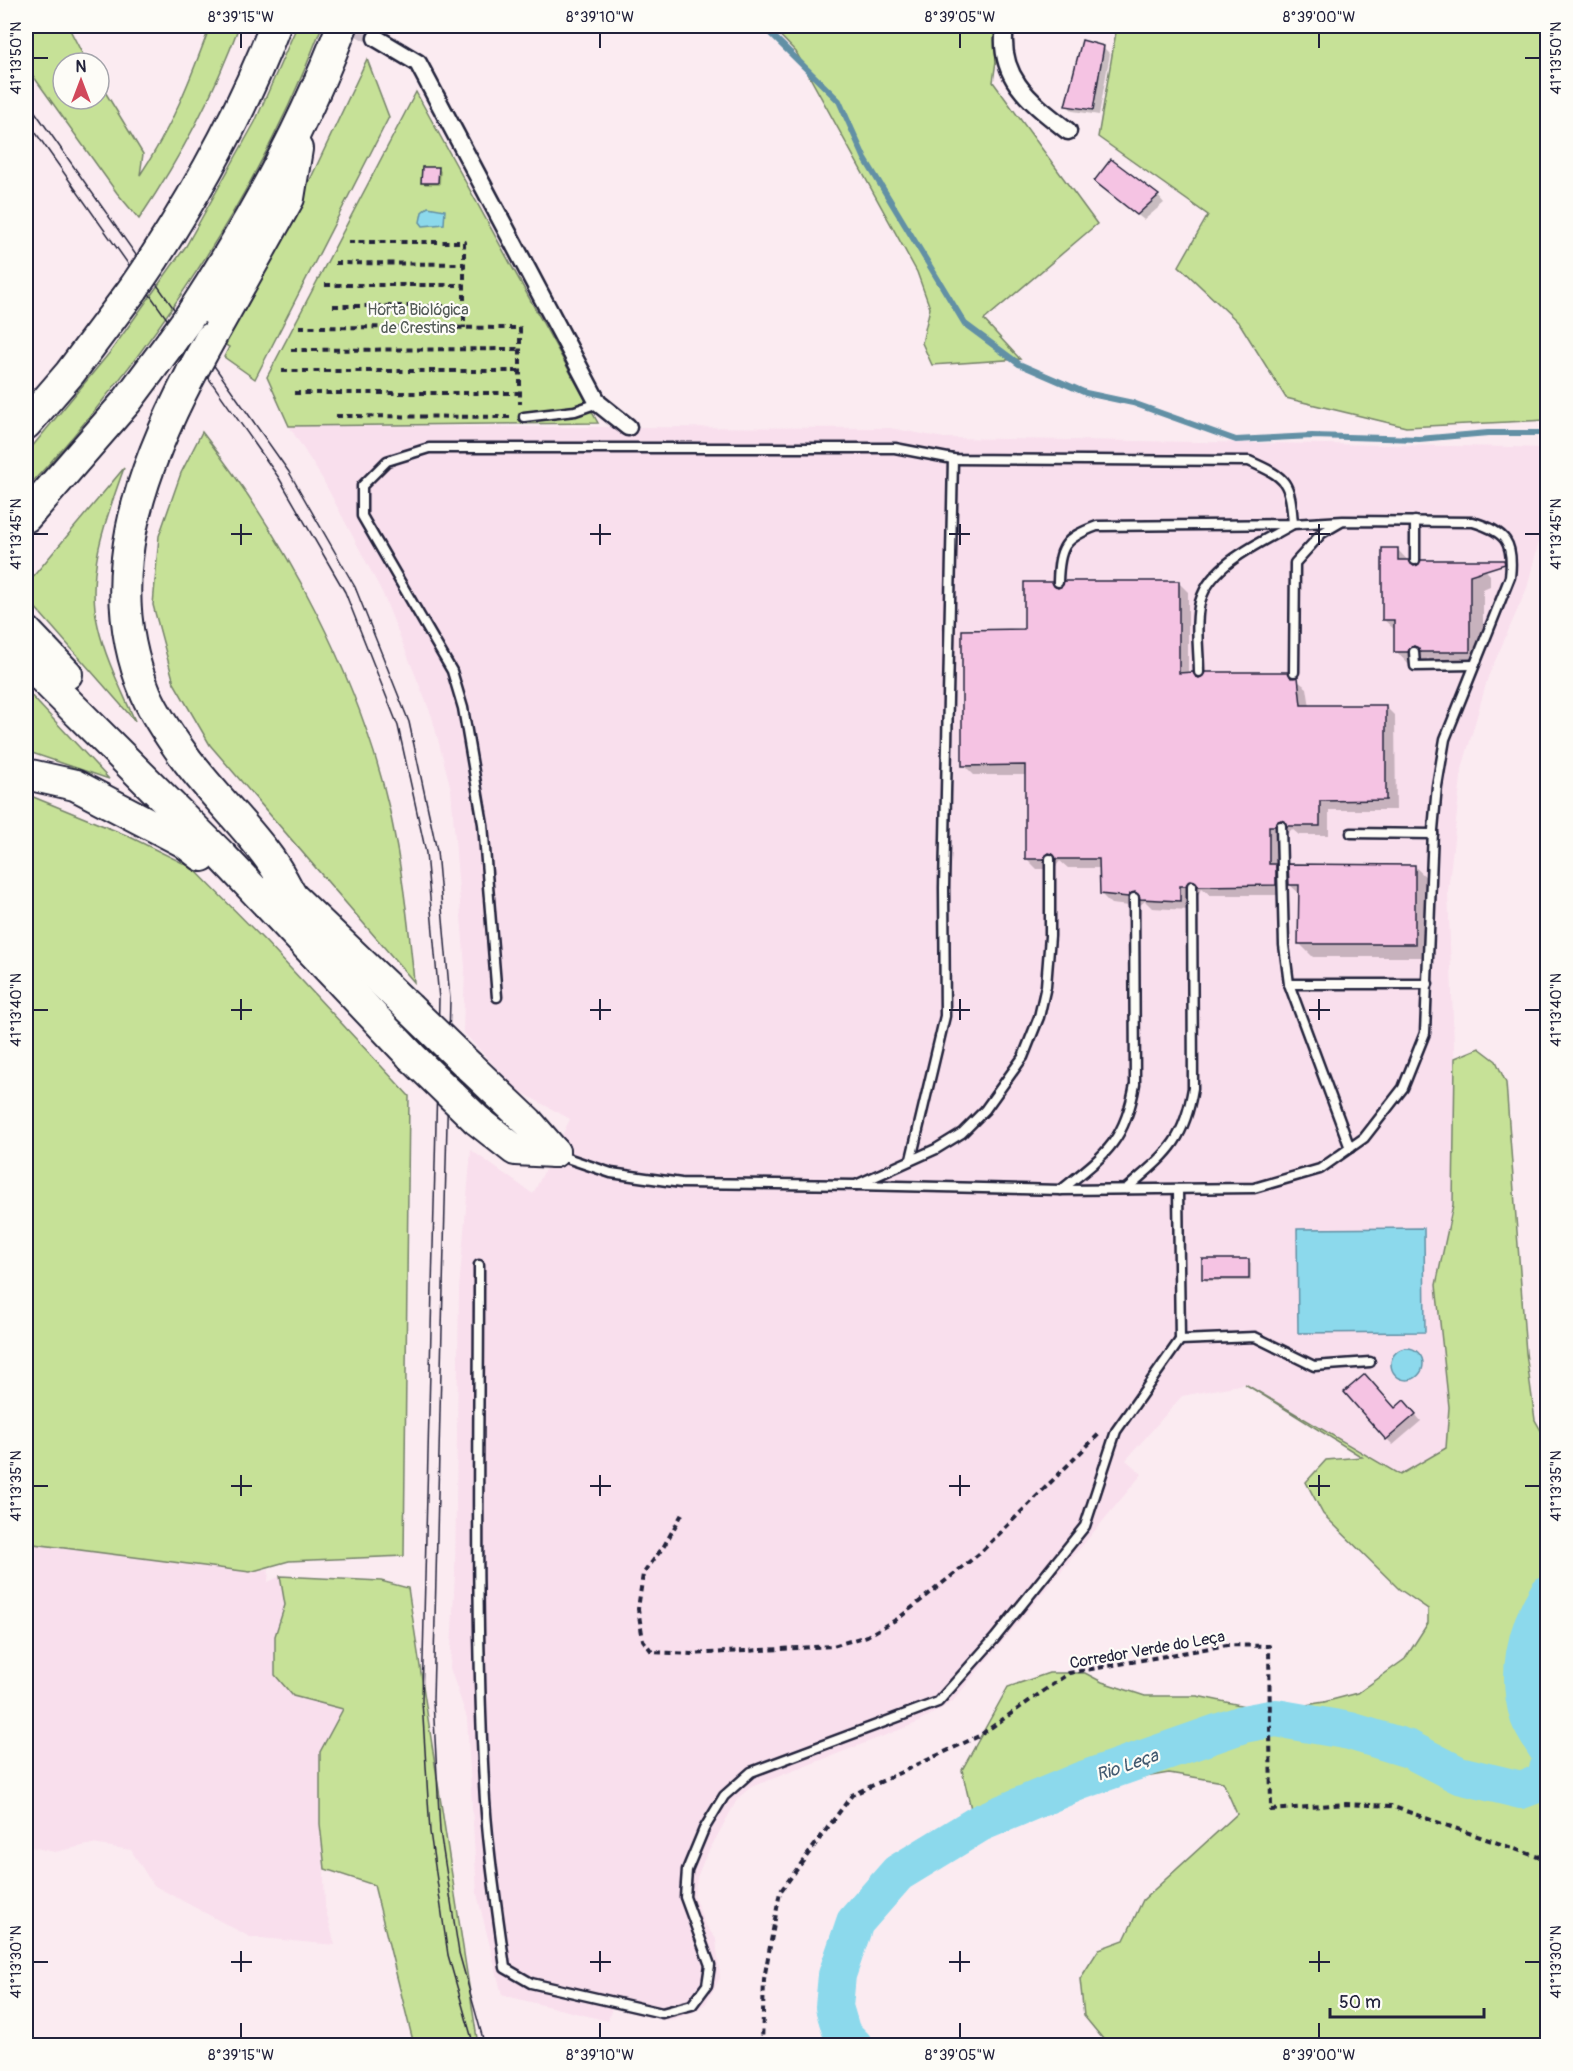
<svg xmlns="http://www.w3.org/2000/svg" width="1573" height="2071" viewBox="0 0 1573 2071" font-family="Pangolin,sans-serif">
	<rect width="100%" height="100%" fill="#fbebf1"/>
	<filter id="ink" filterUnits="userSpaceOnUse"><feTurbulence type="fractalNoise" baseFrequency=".0167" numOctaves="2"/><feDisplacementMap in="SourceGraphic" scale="12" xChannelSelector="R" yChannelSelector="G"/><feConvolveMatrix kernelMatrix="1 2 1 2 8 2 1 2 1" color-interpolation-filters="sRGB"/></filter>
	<g filter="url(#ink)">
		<g fill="#f9dfed">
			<polygon points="289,426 890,428 944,438 1513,447 1545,448 1547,455 1547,510 1527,588 1488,677 1462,769 1448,891 1456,1097 1453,1205 1436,1285 1449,1407 1446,1448 1400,1475 1245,1384 1182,1396 1126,1460 1142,1474 952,1702 917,1723 751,1787 738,1798 704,1860 697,1877 694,1897 705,1924 716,1939 720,1978 706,2003 696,2011 674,2019 663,2020 612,2008 608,2021 502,1995 477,1894 467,1718 450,1668 455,1573 459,1289 471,1150 533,1194 570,1119 517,1090 463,1032 465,967 451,789 432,717 382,592 322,478"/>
			<polygon points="26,1543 250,1572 269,1569 268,1582 280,1576 285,1606 275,1636 294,1696 343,1708 320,1752 325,1907 335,1945 250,1937 153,1885 131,1850 92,1844 55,1852 26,1846"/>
		</g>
		<g fill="#c6e197" stroke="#748269" stroke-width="1.5">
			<path d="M26,26H68L87,63H63V99H99V82L143,154L140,175C171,129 191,78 210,26H239C214,95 180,158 139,219L117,193L26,66Z"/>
			<path d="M297,26H322C259,195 149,357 26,489V454L111,351L186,246L255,122Z"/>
			<polygon points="771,26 1001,26 993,82 1097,224 984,320 1020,359 932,365 922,343 930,308 917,272 796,52"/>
			<polygon points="1117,26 1547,26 1547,420 1406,427 1286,398 1240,324 1179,266 1208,215 1098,137"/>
			<polygon points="367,59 389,117 255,379 224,357 229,347 224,344 309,182"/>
			<polygon points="416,92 598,423 289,426 267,377"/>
			<path d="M202,432C286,539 360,679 390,812C402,869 409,925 414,982L210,745L174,683L153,605L159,536L181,473Z"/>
			<path d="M124,468C106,519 85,572 98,626C105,658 122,691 135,721L26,597V585Z"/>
			<polygon points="26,690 109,779 26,751"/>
			<polygon points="26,794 126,835 193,868 266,942 409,1096 404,1556 289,1561 250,1572 26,1543"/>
			<polygon points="1479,1048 1496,1061 1506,1083 1526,1353 1535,1420 1547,1441 1547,2045 1108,2045 1084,2016 1080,1979 1099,1949 1124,1940 1143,1900 1237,1814 1223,1782 1169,1773 1090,1786 1015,1825 977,1835 962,1770 1008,1687 1049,1673 1085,1673 1102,1682 1145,1696 1197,1696 1269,1711 1324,1702 1358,1693 1405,1659 1428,1623 1428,1609 1399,1589 1323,1514 1306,1482 1326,1460 1362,1457 1245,1384 1400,1475 1446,1448 1449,1407 1436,1285 1453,1205 1455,1058"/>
			<polygon points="280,1576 381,1581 408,1588 478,2045 414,2045 374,1885 325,1869 320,1824 320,1752 343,1709 293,1696 275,1675 275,1636 285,1605"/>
		</g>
		<g fill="#8cd9ec" stroke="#6290a5" stroke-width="1.5">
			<polygon points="428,207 445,210 444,224 423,226 420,222 422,212"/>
			<polygon points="1424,1228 1425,1332 1298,1333 1297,1229"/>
			<circle cx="1407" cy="1364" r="16"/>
		</g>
		<g fill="#0003">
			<polygon points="1103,47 1110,54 1099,115 1073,111 1067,105"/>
			<polygon points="1111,161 1158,196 1164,203 1144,220 1102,187"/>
			<polygon points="438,169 441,171 440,185 425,185 423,182"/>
			<polygon points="26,275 31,294 26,296"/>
			<polygon points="1397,549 1415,568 1477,561 1490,575 1490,586 1483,589 1483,665 1435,665 1428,658 1421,665 1409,665 1396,651 1396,631 1383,619"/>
			<polygon points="1178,582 1188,592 1188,674 1198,680 1287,673 1307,688 1310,707 1385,706 1395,716 1396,810 1329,810 1329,835 1299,835 1292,829 1285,836 1285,895 1210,895 1202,888 1189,910 1152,908 1145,901 1138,907 1111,904 1101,894 1101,868 1068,868 1060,861 1054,869 1037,869 1027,859 1026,775 974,775 964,765 1026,631 1058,590"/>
			<polygon points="1414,866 1428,879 1428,957 1313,957 1300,944 1300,894 1290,885"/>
			<polygon points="1249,1261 1251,1263 1251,1281 1206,1281 1203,1278"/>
			<polygon points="1411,1409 1421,1421 1393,1445 1387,1439 1396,1410"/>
		</g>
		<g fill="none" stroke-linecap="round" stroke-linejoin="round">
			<polyline stroke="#6290a5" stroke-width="6" points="763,26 839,101 865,159 965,324 1019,364 1086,393 1133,403 1236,440 1312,436 1419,439 1488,433 1548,433"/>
			<g stroke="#8cd9ec" stroke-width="38">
				<path d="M1548,1594C1525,1631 1516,1675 1529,1717C1533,1728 1542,1740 1548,1750"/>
				<polyline points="854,2046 842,2034 834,2007 837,1975 855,1922 898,1873 980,1823 1080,1781 1243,1724 1276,1718 1350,1731 1409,1749 1459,1775 1521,1790 1545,1781 1548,1769"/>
			</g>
		</g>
		<g fill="#f5c3e3" stroke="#22223b" stroke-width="1.5">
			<polygon points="1082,40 1104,46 1093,110 1065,106"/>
			<polygon points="1111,159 1159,195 1137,215 1094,181"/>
			<polygon points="422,167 439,167 438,183 421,183"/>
			<polygon points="1382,548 1398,548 1398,560 1409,560 1414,566 1421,560 1504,560 1505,564 1470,575 1470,652 1420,652 1414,646 1408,652 1394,652 1394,620 1382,620"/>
			<polygon points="1064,581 1179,581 1179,673 1193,672 1199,678 1205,672 1288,672 1291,678 1298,677 1301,705 1386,705 1386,800 1320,801 1320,826 1287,826 1281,820 1275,826 1269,826 1269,864 1276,864 1276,885 1198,886 1191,880 1186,886 1180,886 1180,901 1140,899 1135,892 1128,897 1100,894 1099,859 1056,859 1049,853 1044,859 1025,859 1025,765 962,766 962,630 1024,629 1024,582 1052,582 1058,588"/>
			<polygon points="1288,864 1415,865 1415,944 1298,944 1299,885 1289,885"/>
			<rect x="1202" y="1259" width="47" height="20"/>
			<polygon points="1365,1374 1395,1408 1404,1400 1416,1414 1386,1440 1344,1392"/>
		</g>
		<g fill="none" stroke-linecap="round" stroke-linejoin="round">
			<polyline stroke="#d0c3cd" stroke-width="16" stroke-dasharray="16 8" stroke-linecap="butt" points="355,26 376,38"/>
			<g stroke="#22223b" stroke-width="13">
				<g id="lane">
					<polyline points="524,417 575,411 598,403"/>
					<polyline points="1415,521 1415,560"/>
					<polyline points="1414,652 1415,666 1474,665"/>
					<polyline points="1294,672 1295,563 1322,533 1341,522"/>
					<polyline points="1281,826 1284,945 1289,984 1350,1148"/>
					<polyline points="1351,833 1433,834"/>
					<polyline points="1289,984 1428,984"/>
					<path d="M497,997L483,824L463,708L452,671L362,516V486L387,461L429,448H895L953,459L1249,461C1288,478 1290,482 1293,524C1259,544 1206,565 1199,607C1195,628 1199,652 1199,672"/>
					<polyline points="558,1155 611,1173 681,1183 856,1185 936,1149 962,1133 985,1110 1023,1057 1039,1017 1046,986 1050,936 1050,859"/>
					<polyline points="911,1159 945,1016 944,888 953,459"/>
					<path d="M856,1185L1061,1190L1254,1188L1320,1169L1364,1138L1403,1088L1425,1033L1433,830L1437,786L1445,739L1510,577C1514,542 1506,532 1473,522L1343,521L1293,524L1097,526C1064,538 1059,547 1058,582"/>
					<path d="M1126,1189C1166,1154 1184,1143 1193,1088L1192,886"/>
					<path d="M1061,1190C1105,1155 1125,1142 1135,1084L1134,898"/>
					<path d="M479,1265C479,1437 475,1611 484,1783C487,1845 497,1907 505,1968L531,1983L662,2013L692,2005L707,1985L710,1965L685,1897L687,1870L704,1829L724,1796L751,1772L938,1702L995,1638L1085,1526L1116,1431L1180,1340L1178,1190"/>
					<polyline points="1180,1340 1255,1337 1314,1366 1370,1362"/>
				</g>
			</g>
			<g stroke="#22223b" stroke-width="21">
				<g id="street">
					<path d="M1005,26C997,78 1031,102 1068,131"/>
					<polyline points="376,38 418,63 598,403 628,427"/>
				</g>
			</g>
			<g stroke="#22223b" stroke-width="34">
				<g id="highway">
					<path d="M154,258C201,185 244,107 275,26"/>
					<path d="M192,313C251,222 304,127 342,26"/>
					<polyline points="210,339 289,198 297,149"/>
					<path d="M192,372C139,473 99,582 146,694C155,715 171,738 184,756C210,792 243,822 269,858C278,870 285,884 292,897"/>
					<polyline points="26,424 70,373 133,289"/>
					<polyline points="26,517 127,401 171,342"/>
					<polyline points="26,631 67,674"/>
					<polyline points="26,661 222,856 412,1057"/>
					<polyline points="26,774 75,785 184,842 202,856"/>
					<polyline points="278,883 408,1007"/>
					<polyline points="469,1066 528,1122 554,1152"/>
					<polyline points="477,1120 515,1150 554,1152"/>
				</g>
			</g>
			<g stroke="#22223b" stroke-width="4" stroke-dasharray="6 4.5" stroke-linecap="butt">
				<polyline points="348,242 464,242 464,328"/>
				<polyline points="335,263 464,264"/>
				<polyline points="325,285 464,285"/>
				<polyline points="333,306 464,306"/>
				<polyline points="299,327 520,328 520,404"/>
				<polyline points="291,350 520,349"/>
				<polyline points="282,371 520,371"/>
				<polyline points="294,393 520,393"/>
				<polyline points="336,416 513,417"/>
				<polyline points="682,1514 664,1546 643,1574 638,1609 643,1640 652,1652 691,1654 833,1646 867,1636 899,1618 980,1553 1100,1433"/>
				<polyline points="762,2046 764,1979 780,1892 852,1795 979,1736 1069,1673 1227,1645 1269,1646 1271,1810 1346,1804 1391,1806 1538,1857 1548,1853"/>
			</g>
			<use href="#lane" stroke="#fdfcf7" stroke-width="8"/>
			<use href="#street" stroke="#fdfcf7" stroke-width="16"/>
			<use href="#highway" stroke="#fdfcf7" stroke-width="30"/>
			<g stroke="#22223b" stroke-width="1.5">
				<polyline points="26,99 289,472 355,587 409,722 437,851 450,999 433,1701 440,1831 459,1953 485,2046"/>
				<polyline points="26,119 279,478 345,592 398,726 426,853 439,999 422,1701 430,1832 448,1955 474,2046"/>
			</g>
			<g stroke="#22223b" stroke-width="34" stroke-linecap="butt">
				<g id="highway-bridge">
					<polyline points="133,289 154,258"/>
					<polyline points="171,342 192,313"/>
					<polyline points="192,372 210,339"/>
					<polyline points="408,1007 469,1066"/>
					<polyline points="412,1057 477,1120"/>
				</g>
			</g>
			<use href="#highway-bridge" stroke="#fdfcf7" stroke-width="30"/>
		</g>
	</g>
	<path fill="none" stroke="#22223b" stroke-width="2" d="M241,33V48M600,33V48M960,33V48M1319,33V48M33,58H48M1525,58H1540M241,524V545M600,524V545M960,524V545M1319,524V545M33,534H48M231,534H252M590,534H611M949,534H970M1309,534H1330M1525,534H1540M241,999V1020M600,999V1020M960,999V1020M1319,999V1020M33,1010H48M231,1010H252M590,1010H611M949,1010H970M1309,1010H1330M1525,1010H1540M241,1475V1496M600,1475V1496M960,1475V1496M1319,1475V1496M33,1486H48M231,1486H252M590,1486H611M949,1486H970M1309,1486H1330M1525,1486H1540M241,1951V1972M600,1951V1972M960,1951V1972M1319,1951V1972M33,1962H48M231,1962H252M590,1962H611M949,1962H970M1309,1962H1330M1525,1962H1540M241,2023V2038M600,2023V2038M960,2023V2038M1319,2023V2038"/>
	<g text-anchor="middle" stroke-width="4.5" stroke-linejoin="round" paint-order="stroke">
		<g font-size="16" fill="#535b57" stroke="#fdfcf7">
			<text x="418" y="315">Horta Biológica<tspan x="418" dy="18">de Crestins</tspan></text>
		</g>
		<g font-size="16" fill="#22223b" stroke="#fdfcf7">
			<text transform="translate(1147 1649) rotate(-10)" y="6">Corredor Verde do Leça</text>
		</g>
		<g font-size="18" font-style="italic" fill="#425970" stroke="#fdfcf7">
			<text transform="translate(1127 1765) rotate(-19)" y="6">Rio Leça</text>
		</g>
	</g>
	<rect width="1573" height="2071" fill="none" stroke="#fdfcf7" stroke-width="66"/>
	<g transform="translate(81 81)"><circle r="28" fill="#fdfcf7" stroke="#a5a5ac" stroke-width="1.5"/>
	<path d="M0-4.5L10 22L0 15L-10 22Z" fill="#d1495b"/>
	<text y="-9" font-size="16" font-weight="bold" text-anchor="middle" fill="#22223b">N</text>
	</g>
	<path d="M1330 2008v9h154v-9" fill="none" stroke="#22223b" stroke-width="3"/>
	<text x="1339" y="2008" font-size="18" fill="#22223b" stroke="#fdfcf7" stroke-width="4.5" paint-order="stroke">50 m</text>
	<rect x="33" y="33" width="1507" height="2005" fill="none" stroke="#22223b" stroke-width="2"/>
	<g font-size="15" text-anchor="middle" fill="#22223b">
		<text x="241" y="22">8°39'15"W</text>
		<text x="600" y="22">8°39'10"W</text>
		<text x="960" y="22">8°39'05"W</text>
		<text x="1319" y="22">8°39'00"W</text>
		<text transform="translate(16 58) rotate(-90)" y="5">41°13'50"N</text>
		<text transform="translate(1556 58) rotate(-90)" y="5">41°13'50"N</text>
		<text transform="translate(16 534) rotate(-90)" y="5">41°13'45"N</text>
		<text transform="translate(1556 534) rotate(-90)" y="5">41°13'45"N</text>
		<text transform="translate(16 1010) rotate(-90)" y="5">41°13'40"N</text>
		<text transform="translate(1556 1010) rotate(-90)" y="5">41°13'40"N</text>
		<text transform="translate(16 1486) rotate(-90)" y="5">41°13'35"N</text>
		<text transform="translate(1556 1486) rotate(-90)" y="5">41°13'35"N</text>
		<text transform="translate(16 1962) rotate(-90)" y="5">41°13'30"N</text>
		<text transform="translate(1556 1962) rotate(-90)" y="5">41°13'30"N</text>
		<text x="241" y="2060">8°39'15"W</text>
		<text x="600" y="2060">8°39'10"W</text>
		<text x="960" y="2060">8°39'05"W</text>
		<text x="1319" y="2060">8°39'00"W</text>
	</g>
</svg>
